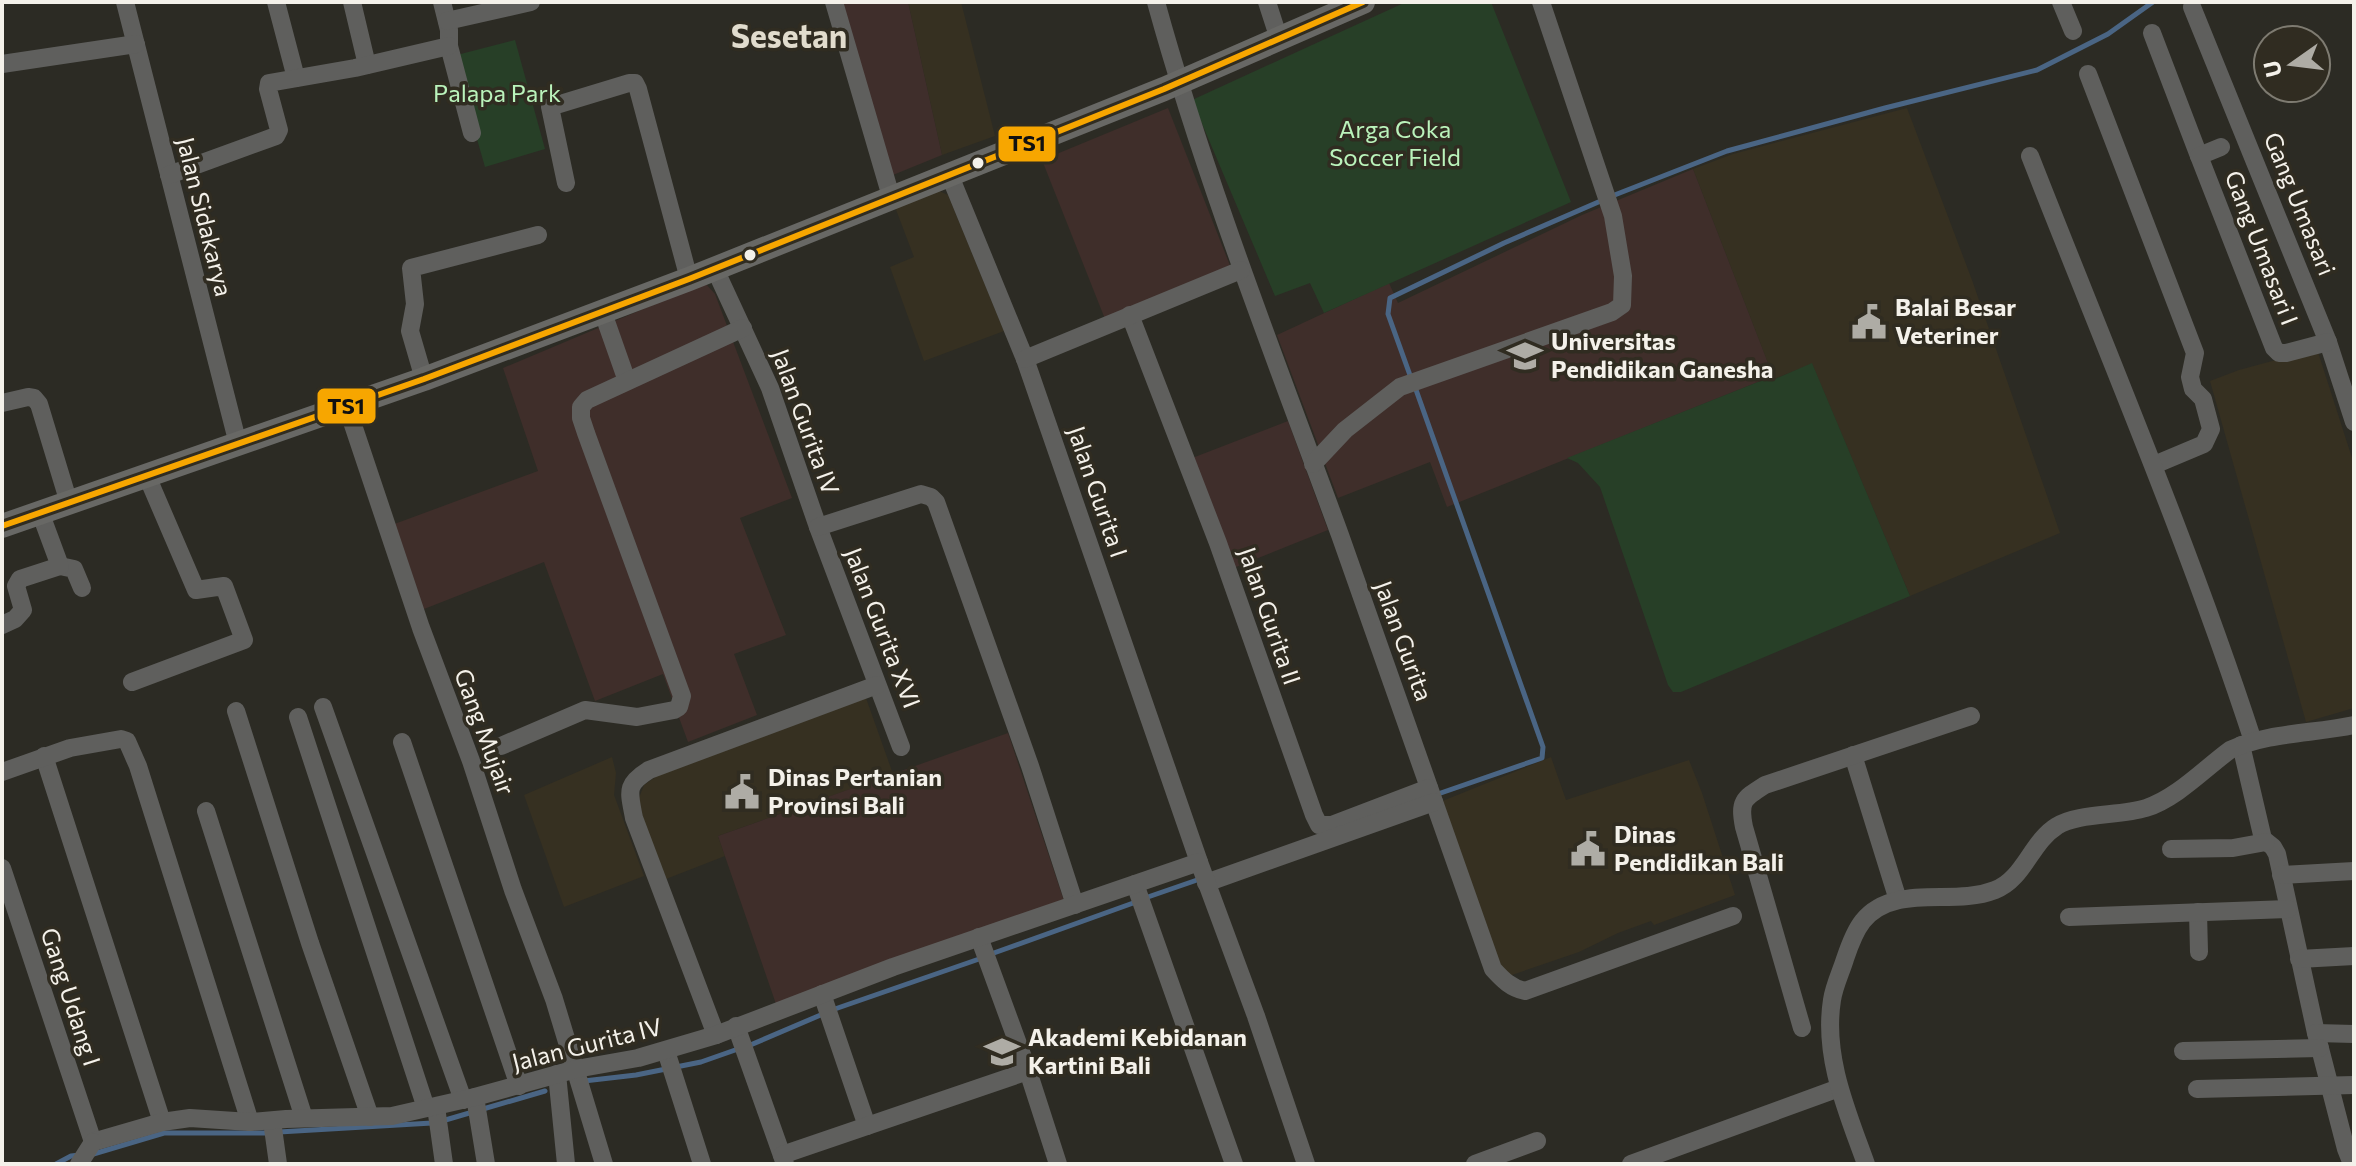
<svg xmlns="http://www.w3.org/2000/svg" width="2356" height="1166" viewBox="0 0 2356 1166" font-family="Commissioner,sans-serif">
	<rect width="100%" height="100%" fill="#2c2b24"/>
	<g fill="#363021">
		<polygon points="908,2 961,2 995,136 942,155"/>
		<polygon points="1907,108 1972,280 2060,533 1910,596 1812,364 1774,379 1693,169 1733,154"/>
		<polygon points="939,191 948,195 1004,331 924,361 890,267 914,257 895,207"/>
		<polygon points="2317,349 2354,464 2354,708 2306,722 2210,381 2239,370"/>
		<polygon points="866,698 893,774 718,836 725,856 666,879 642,815 639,798 644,785 657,776"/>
		<polygon points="612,757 616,773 614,795 644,876 564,907 524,795"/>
		<polygon points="1551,757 1566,800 1689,760 1702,793 1735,895 1654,925 1651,921 1618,933 1579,952 1509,976 1496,961 1440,802"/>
	</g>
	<g fill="#3f2e2b">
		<polygon points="839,2 908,2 942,155 888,177"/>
		<polygon points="1288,421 1328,530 1231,569 1187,460"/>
	</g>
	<g fill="#3f2e2a">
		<polygon points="1168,108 1231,268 1105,319 1042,160"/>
		<polygon points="1693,169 1773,376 1447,507 1430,462 1338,498 1277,335 1389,283 1398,303 1582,215"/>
		<polygon points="705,283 715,294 792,498 740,518 786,635 734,654 757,715 688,742 663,674 595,701 544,562 419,611 389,526 538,471 503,368"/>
		<polygon points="1008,733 1064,901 776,1004 718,836"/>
	</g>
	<g fill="#273f27">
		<polygon points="1406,2 1491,2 1571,202 1324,313 1310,283 1275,296 1192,100"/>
		<polygon points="515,40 545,149 485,167 453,56"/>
		<polygon points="1812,363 1910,596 1681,692 1673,692 1668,685 1600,487 1578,463 1567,458 1773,376 1775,379"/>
	</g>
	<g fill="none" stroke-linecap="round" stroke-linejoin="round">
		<g stroke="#4a6584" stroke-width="5">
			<polyline points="1612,196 1727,151 1885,108 2037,70 2108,34 2153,2"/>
			<polyline points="1411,378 1388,314 1390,298 1504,243 1603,200"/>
			<polyline points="1415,387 1543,747 1542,758 1435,795"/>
			<polyline points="1145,898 1200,879"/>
			<polyline points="991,954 1136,902"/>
			<polyline points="832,1010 982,958"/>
			<polyline points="748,1046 823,1014"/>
			<polyline points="584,1081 636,1075 701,1062 738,1049"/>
			<polyline points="442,1121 545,1091"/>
			<polyline points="279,1132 432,1123"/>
			<polyline points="90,1155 164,1133 269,1133"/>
			<polyline points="56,1164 71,1156 80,1155"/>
		</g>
		<g stroke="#5f5f5d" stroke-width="18">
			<polyline points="125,2 238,444"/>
			<polyline points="276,2 296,78"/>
			<polyline points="352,2 367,65"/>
			<polyline points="442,2 449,30 449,46 472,133"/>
			<polyline points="834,2 892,200"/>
			<path d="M1156,2C1206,183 1275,358 1340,535C1392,679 1442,824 1493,969C1503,980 1511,988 1525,991L1733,916"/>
			<polyline points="1267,2 1279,39"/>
			<polyline points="2061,2 2073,31"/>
			<polyline points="2192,7 2328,342 2354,422"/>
			<polyline points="447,21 531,2"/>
			<polyline points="2152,33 2199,156"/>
			<polyline points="2,64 136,44"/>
			<polyline points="2088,74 2195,353 2190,377 2193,389 2203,399 2211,429 2204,444 2154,465"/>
			<polyline points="2221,147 2199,156 2274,348 2279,353 2286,353 2328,342"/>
			<path d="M2030,156C2106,350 2188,542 2253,741"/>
			<polyline points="169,175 276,136 279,130 268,89 269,83 355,68 449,46"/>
			<polyline points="950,176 1025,359 1199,862"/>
			<polyline points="566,183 550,107 629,83 635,83 638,89 689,279"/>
			<polyline points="715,269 770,388 818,527 901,747"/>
			<polyline points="602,310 627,381"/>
			<polyline points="1130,315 1218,543 1314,815 1319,825 1332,825 1429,788"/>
			<polyline points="1025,359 1241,270"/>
			<polyline points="424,379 410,331 415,304 411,268 538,235"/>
			<polyline points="2,403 28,397 34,398 39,404 69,503"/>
			<polyline points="347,407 421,628 471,761 513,890 554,999 604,1164"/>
			<polyline points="1313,464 1345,430 1400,387 1612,312 1622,305 1623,276 1613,216 1541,2"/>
			<polyline points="818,527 921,494 931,497 936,502 1030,766 1075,905"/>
			<polyline points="60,566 74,569 82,588"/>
			<polyline points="2,625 15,619 23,610 16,586 20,579 60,566 40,512"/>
			<polyline points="132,682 244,640 224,586 196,590 147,476"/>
			<polyline points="323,707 463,1100"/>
			<polyline points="236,711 310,943 370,1117"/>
			<polyline points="298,717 426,1108"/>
			<polyline points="402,742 519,1086"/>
			<polyline points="2241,745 2263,839 2273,847 2277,854 2316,1033 2346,1149 2352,1164"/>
			<polyline points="501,746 585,710 637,717 674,710 679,707 682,696 586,433 581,418 581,407 587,400 743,328"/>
			<polyline points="1853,755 1898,900"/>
			<polyline points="44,756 162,1122"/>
			<polyline points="2,772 70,748 121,739 127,741 138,766 250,1122"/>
			<polyline points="206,811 304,1118"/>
			<polyline points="2171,849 2233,848 2266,842"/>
			<polyline points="2,868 93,1142"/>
			<polyline points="2281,875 2354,871"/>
			<polyline points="1206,883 1434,802"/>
			<polyline points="1135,884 1234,1164"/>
			<polyline points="2198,912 2199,952"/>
			<polyline points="2069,917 2288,909"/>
			<polyline points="979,937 1028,1071 1058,1164"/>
			<polyline points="2299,959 2354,956"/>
			<polyline points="822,994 867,1126"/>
			<polyline points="736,1026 785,1164"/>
			<path d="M1802,1028L1744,827C1739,801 1743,799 1765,785L1971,716"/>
			<polyline points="2316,1033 2354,1034"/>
			<path d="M716,1035L634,818C629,791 625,785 649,770L877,685"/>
			<polyline points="666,1051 702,1164"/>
			<polyline points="2183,1051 2320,1048"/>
			<polyline points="557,1074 566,1164"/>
			<polyline points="2197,1089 2354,1085"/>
			<polyline points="475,1097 486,1164"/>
			<polyline points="436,1107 444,1164"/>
			<polyline points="272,1121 278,1164"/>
			<polyline points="93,1142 162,1122 190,1118 250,1122 286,1119 392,1116 475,1097 576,1069 638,1058 716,1035 893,967 1199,862 1256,1016 1306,1164"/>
			<polyline points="782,1155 1028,1071"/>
			<polyline points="79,1164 93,1142"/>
			<polyline points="1475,1164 1537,1141"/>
			<polyline points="1631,1164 1839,1088"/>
			<path d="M1866,1164C1847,1111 1823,1057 1832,1000C1834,986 1841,972 1845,959C1855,929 1864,908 1899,900C1930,893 1964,902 1995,890C2024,879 2031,842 2057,826C2077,813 2120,816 2146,808C2177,798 2204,769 2230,750C2269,732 2312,734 2354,725"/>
		</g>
		<polyline stroke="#686865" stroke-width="24" points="2,526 424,379 689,279 1164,89 1363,2"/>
		<g stroke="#302c21" stroke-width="12">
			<polyline id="bus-1" points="2,526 424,379 689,279 1164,89 1363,2"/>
		</g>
		<use href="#bus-1" stroke="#f7a600" stroke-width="6"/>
	</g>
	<defs>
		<g id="civic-bare" transform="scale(2.76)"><path d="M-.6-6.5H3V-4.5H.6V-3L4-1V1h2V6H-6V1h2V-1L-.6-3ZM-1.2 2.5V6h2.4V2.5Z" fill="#aeaca5" stroke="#302c21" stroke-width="2.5" paint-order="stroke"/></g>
		<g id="university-bare" transform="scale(2.76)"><path d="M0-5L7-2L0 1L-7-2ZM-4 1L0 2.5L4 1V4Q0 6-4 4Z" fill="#aeaca5" stroke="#302c21" stroke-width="2.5" paint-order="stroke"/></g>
	</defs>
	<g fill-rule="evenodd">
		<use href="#civic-bare" x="1869" y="322"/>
		<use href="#university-bare" x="1525" y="356"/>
		<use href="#civic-bare" x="742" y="792"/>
		<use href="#civic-bare" x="1588" y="849"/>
		<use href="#university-bare" x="1002" y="1052"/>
	</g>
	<g fill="#f4f1ea" stroke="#302c21" stroke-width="3">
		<circle cx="978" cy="163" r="7"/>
		<circle cx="750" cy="255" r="7"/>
	</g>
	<g text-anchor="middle" stroke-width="7" stroke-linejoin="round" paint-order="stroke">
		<g font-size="24" fill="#baf3bb" stroke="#302c21">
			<text x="497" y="102">Palapa Park</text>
			<text x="1395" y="138">Arga Coka<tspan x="1395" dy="28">Soccer Field</tspan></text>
		</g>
		<g font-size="24" fill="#f4f1ea" stroke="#302c21">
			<text transform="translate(2299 204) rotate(68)" y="8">Gang Umasari</text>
			<text transform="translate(204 217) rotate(76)" y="8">Jalan Sidakarya</text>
			<text transform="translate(2261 248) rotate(69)" y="8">Gang Umasari I</text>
			<text transform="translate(805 422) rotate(70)" y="8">Jalan Gurita IV</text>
			<text transform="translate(1097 492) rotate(71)" y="8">Jalan Gurita I</text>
			<text transform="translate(1269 616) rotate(71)" y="8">Jalan Gurita II</text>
			<text transform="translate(882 628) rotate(69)" y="8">Jalan Gurita XVI</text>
			<text transform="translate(1403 641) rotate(70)" y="8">Jalan Gurita</text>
			<text transform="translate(484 732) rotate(70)" y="8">Gang Mujair</text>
			<text transform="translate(70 997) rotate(72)" y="8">Gang Udang I</text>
			<text transform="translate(587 1045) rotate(-14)" y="8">Jalan Gurita IV</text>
		</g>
		<g font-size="24" font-weight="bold" fill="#f4f1ea" stroke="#302c21" text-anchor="start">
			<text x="1895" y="316">Balai Besar<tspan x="1895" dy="28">Veteriner</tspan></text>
			<text x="1551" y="350">Universitas<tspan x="1551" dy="28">Pendidikan Ganesha</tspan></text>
			<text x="768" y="786">Dinas Pertanian<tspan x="768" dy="28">Provinsi Bali</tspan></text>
			<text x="1614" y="843">Dinas<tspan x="1614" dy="28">Pendidikan Bali</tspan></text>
			<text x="1028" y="1046">Akademi Kebidanan<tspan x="1028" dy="28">Kartini Bali</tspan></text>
		</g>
		<g font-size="32" font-weight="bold" fill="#e1dccd" stroke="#302c21">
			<text x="789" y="48">Sesetan</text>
		</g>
	</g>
	<g stroke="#302c21" stroke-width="3">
		<rect x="997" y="125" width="60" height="38" rx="8" fill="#f7a600"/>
		<rect x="316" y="387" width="61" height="38" rx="8" fill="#f7a600"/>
	</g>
	<g font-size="22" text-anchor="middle" font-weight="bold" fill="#111">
		<text x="1027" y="151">TS1</text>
		<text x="346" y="414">TS1</text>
	</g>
	<rect width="2356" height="1166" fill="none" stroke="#f4f1ea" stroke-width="8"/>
	<g transform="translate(2292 64) rotate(256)"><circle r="38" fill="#302c21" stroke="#7e7b71" stroke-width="2"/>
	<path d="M0-6L14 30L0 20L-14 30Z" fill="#aeaca5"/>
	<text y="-12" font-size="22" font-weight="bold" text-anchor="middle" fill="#f4f1ea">U</text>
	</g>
</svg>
